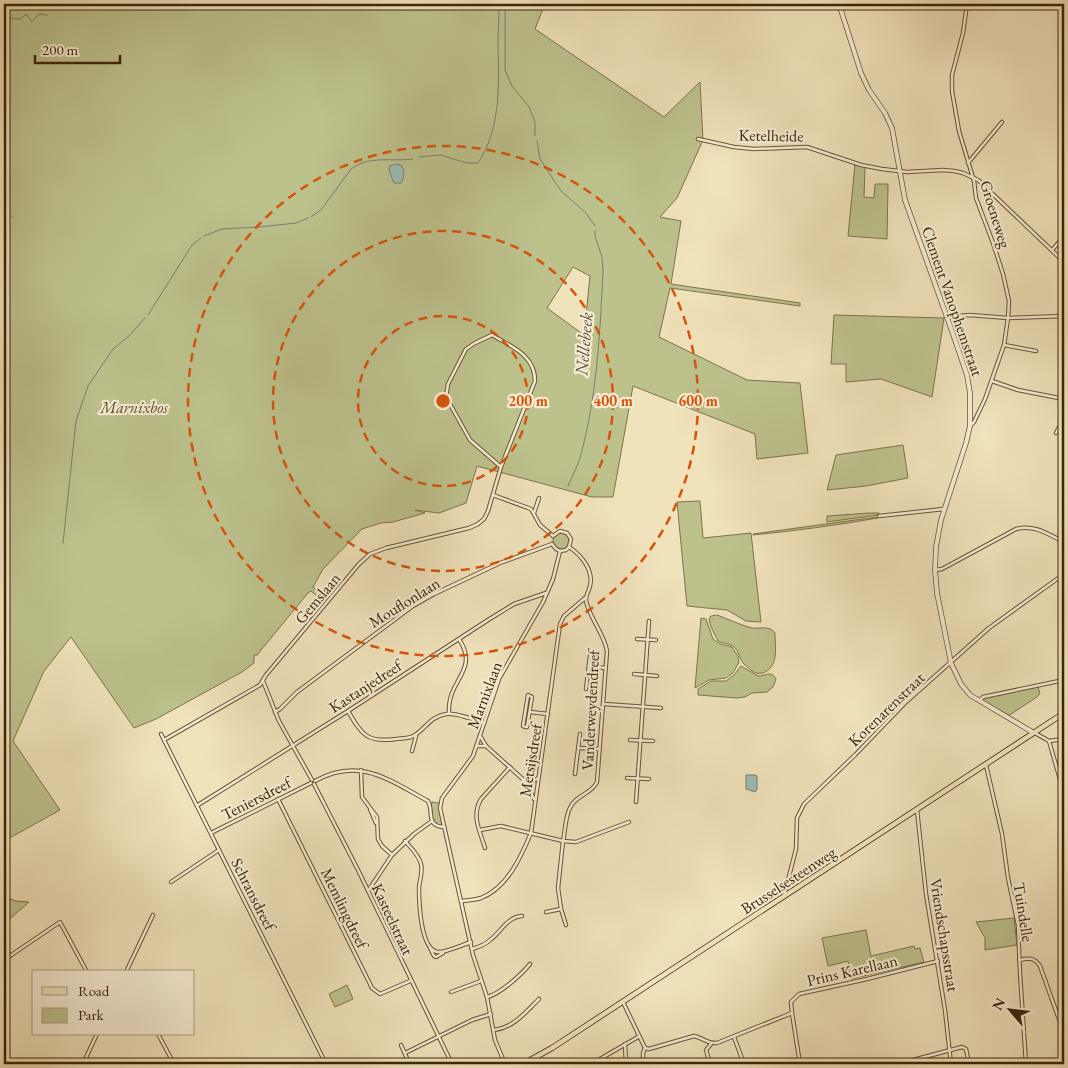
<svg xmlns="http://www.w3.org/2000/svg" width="1068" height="1068" viewBox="0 0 1068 1068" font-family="'EB Garamond',serif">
	<rect width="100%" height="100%" fill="#f0e2bb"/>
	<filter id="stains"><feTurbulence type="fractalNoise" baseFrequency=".004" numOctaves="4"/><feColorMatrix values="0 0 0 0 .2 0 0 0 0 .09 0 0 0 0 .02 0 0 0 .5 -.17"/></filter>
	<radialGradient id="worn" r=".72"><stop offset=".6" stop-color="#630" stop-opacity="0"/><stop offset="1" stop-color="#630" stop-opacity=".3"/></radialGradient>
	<g fill="#bdc28d" stroke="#7e734b" fill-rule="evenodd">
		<path d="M4,4H545L535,29L664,117L700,82L703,140L677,198L660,217L681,221L671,284L800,303V306L670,288L659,337L747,380L800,383L808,453L757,459L755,434L633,386L613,497H592L477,466L466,503L439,513L415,510L425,513L393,522L381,523L362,529L323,569L313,587L327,599L324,602L311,591L308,593L257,655H254V663L242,672L156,719L134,728L71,637L44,671L13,741L60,810L4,841ZM573,267L590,276L584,335L547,308Z"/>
		<polygon points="855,164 865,167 864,197 874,198 875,184 888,184 887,239 848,236"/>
		<polygon points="834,315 944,318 932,397 881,379 846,382 846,364 831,364"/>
		<polygon points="903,445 908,478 866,486 827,490 836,455"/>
		<polygon points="700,501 703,538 751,533 761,622 746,621 727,610 687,606 677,502"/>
		<polygon points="869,513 879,513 878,515 827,522 827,516"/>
		<path d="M877,517L878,518C837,525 795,531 753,535V534Z"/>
		<circle cx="561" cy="541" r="8"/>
		<path d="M717,615C728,619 740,625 752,628C760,629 769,625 775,633C775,646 779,665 765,672C756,676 752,671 745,665C739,660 740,651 733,646C728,643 723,644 718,641L711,627L709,619L711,616Z"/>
		<polygon points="701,618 706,619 713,639 720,644 732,647 738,656 739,662 733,673 726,678 709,680 695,688"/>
		<path d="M741,666L758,676C765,676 771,670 776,679L773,687L767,692L752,693L745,697L737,698L698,695V689L711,681H726L734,675Z"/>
		<polygon points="1038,687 1040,693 1037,697 1008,716 982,701 983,698"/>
		<path d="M432,802L439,803L442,824L440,826C431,821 430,811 432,802Z"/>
		<polygon points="4,897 16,901 29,902 4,924"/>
		<polygon points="1014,918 1017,945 985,950 985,938 976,922"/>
		<polygon points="866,930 871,956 914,946 915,949 920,948 924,962 851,979 848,961 828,966 822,938"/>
		<polygon points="347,985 353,999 335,1007 329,994"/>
	</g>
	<g fill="#9dbcb8" stroke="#777f72">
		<path d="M397,164L402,166C405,172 404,178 401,183H394L389,170L390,166Z"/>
		<polygon points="746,775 755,775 757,776 757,790 755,792 746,789"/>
	</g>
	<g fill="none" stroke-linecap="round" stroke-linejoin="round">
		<g stroke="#777f72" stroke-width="1">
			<polyline points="505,10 505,70 512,86 529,107 535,122 535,136"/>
			<polyline points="4,18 21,19 26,14 32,22 39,14 47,15"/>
			<polyline points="537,141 540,159 561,191 586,213 595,226"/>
			<path d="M419,157L440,155L467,163H478C501,128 499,85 498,44C498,32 499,19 499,6"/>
			<polyline points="4,211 13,217"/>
			<path d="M311,217L321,210L351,169C369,155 392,162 413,159"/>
			<polyline points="204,236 222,229 259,227 296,223 308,218"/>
			<polyline points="148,315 192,245 201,238"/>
			<path d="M568,486C572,477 577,467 580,458C597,397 600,333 603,270L602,257L595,236V231"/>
			<polyline points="63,543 76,421 88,386 113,349 129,336 145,318"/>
		</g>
		<g stroke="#6a5436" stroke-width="4.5">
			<g id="minor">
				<polyline points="967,4 963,33 952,75 952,91 959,131 974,181 976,198 993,243 1003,274 1009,301 1008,318 1004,345 985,399 974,422 970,426"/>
				<polyline points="698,139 734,147 754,149 807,147 861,165 882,169 907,172 943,170 954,171 963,173 978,180 1064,262"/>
				<polyline points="968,163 1002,122"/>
				<polyline points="1052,250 1060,241 1064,240"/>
				<polyline points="946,317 970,315 1008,318 1064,316"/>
				<polyline points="1004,345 1036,351"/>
				<polyline points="992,381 1018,390 1064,399"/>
				<polyline points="1056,433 1064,418"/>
				<polyline points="493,495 531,509 540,525 553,536"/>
				<polyline points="534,513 539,498"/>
				<polyline points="879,516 944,509"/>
				<polyline points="553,536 560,531 567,533 571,539 569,547"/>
				<polyline points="552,544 556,549 560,551"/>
				<polyline points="560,551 566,550 569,547"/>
				<path d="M935,570L942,569L1016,529C1034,524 1048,534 1064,542"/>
				<polyline points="637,639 656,640"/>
				<polyline points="589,666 605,668"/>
				<polyline points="634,674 657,676"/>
				<polyline points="263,681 279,721 312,780"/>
				<polyline points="586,689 590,656"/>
				<polygon points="528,695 532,697 527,727 525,727 523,726"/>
				<polyline points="980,700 983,697 1064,680"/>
				<polyline points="604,704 661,708"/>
				<path d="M348,711C362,735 367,743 396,739C402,738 410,739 415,735C427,727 430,717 446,714C455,712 475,720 484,723"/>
				<polyline points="275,712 280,709 297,692 413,606 434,594 500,563 552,544"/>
				<polyline points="530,712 548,714"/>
				<path d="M449,713C447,679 480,671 459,639"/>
				<polyline points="1035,733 1049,741 1064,793"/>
				<polyline points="161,734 326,1064"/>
				<polyline points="480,736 486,746 526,782 534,799"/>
				<path d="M164,740L260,685L266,675L359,564L370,554L386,548L469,528L478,524L484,519L488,511L501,467L535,381C535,355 512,347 492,335L475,343L466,349L448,384L446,397L470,440L501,467"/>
				<polyline points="630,740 653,741"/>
				<polyline points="1049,741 1064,739"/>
				<polyline points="477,746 486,746"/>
				<polyline points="579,748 599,749"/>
				<polyline points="412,751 416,736"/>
				<polyline points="986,765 1002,834 1008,878 1018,925 1020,973 1026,1064"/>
				<polyline points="361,770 362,797 377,817 378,839 382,846 392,855"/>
				<polyline points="575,774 580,734"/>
				<polyline points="627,778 649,779"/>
				<path d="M315,781C359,756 389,780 428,801C434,811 425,826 444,827"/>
				<polyline points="526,782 532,782 538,778"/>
				<polyline points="314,784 359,872 452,1064"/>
				<polyline points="278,799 372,988 380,994 410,981"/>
				<polyline points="636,802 649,621"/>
				<polyline points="198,805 348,711 488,620 514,604 546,593"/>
				<polyline points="370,809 376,823"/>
				<polyline points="917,810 926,894 945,1010 951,1064"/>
				<path d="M480,830L501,826L563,841C566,828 565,809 576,800C584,793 592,792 597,782L607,651C604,633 590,619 586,601C585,596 589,591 590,586C594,570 581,555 569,547"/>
				<polyline points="211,833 311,783"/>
				<path d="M405,841C411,848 419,855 421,864C423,871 420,879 419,887C419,901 420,948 437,952C445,953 462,945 471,942"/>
				<path d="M485,848C480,831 471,816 481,799L510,767"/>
				<polyline points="171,882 219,850"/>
				<polyline points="368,891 392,855 414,834 432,821"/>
				<polyline points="784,896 796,849 797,818 804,804 855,755 906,702 989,628 1064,574"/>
				<path d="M462,901C468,900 475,900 481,898C507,888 521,857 531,833L560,624L564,616L585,598"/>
				<polyline points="546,912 561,909"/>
				<polyline points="566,925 561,909 558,888 563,841 576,842 629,822"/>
				<polyline points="430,948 434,956 436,957 443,953"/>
				<path d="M472,949C479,947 485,945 490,940C501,932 507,917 522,916"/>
				<polyline points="4,960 60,922 87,972"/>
				<path d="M1019,960C1029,958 1034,957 1040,966L1060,1022"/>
				<polyline points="126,972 153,915"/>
				<polyline points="451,992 481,981"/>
				<path d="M487,997C500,994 521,975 530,964"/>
				<polyline points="623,1002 645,1048"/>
				<polyline points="792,1013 800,1064"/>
				<path d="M494,1030C513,1028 526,1012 539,999"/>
				<polyline points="158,1034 174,1064"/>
				<polyline points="734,1037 744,1064"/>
				<polyline points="625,1044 626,1064"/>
				<polyline points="401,1045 409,1063"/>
				<path d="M645,1048L649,1049L694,1036C703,1038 708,1044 717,1043L792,1013L791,1002L799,994L867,979L938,961"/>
				<polyline points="405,1053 472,1020 491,1014"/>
				<polyline points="83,1064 97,1034"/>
				<polyline points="505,1064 495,1040 487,997 473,955 440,808 442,798 473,756 499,679 543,602 553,579 560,551"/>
				<polyline points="597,1064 600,1059 638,1037"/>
				<polyline points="643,1064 643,1053 645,1048"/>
				<polyline points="710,1064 706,1050 711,1044"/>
				<polyline points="912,1064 913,1060 962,1047 966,1049 969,1064"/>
			</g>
		</g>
		<g stroke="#6a5436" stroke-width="5.5">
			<polyline id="tertiary" points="839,4 861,73 869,90 885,113 892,128 905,200 953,334 967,375 970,393 970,426 966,443 941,520 936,547 935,570 937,593 951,663 961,684 970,695 1034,733"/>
		</g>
		<g stroke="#3e2409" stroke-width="6">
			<polyline id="primary" points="523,1064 552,1048 1064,713"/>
		</g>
		<use href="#minor" stroke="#f5ecd3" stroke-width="2.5"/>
		<use href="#tertiary" stroke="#f5ecd3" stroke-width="4"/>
		<use href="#primary" stroke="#f0e2bb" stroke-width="4.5"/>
	</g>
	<g fill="none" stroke="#d7540c" stroke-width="2.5" stroke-dasharray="9 6">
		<circle cx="443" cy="401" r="85"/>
		<circle cx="443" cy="401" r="170"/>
		<circle cx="443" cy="401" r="255"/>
	</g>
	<g text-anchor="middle" stroke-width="4.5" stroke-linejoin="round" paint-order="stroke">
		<g font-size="16" fill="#3e2409" stroke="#f5ecd3">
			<text transform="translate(771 135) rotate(1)" y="6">Ketelheide</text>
			<text transform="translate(996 214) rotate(73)" y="6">Groeneweg</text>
			<text transform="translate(953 301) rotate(71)" y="6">Clement Vanophemstraat</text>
			<text transform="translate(317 598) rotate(-50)" y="6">Gemslaan</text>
			<text transform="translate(404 602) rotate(-32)" y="6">Mouflonlaan</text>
			<text transform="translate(365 686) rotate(-33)" y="6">Kastanjedreef</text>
			<text transform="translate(484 695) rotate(-69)" y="6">Marnixlaan</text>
			<text transform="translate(886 709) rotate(-44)" y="6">Korenarenstraat</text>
			<text transform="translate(590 710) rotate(-87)" y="6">Vanderweydendreef</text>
			<text transform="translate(530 760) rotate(-81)" y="6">Metsijsdreef</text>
			<text transform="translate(256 798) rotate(-27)" y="6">Teniersdreef</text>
			<text transform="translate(788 880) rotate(-33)" y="6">Brusselsesteenweg</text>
			<text transform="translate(254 894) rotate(63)" y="6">Schransdreef</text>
			<text transform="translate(345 908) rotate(64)" y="6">Memlingdreef</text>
			<text transform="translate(1024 912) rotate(81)" y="6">Tuindelle</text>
			<text transform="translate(393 919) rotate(65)" y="6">Kasteelstraat</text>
			<text transform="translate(945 935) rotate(81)" y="6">Vriendschapsstraat</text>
			<text transform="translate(852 970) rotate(-13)" y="6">Prins Karellaan</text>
		</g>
		<g font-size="16" font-style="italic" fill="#5e4c2a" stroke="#f5ecd3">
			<text x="134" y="413">Marnixbos</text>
		</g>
		<g font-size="18" font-style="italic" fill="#5a523e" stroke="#f5ecd3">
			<text transform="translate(584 344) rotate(-85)" y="6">Nellebeek</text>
		</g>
	</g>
	<circle cx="443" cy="401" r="8" fill="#d7540c" stroke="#f5ecd3" stroke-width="2.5"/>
	<g font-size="15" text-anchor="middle" font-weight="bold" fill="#d7540c" stroke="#f5ecd3" stroke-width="4.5" stroke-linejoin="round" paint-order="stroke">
		<text x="528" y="406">200 m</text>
		<text x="613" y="406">400 m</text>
		<text x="698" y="406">600 m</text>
	</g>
	<rect width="1068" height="1068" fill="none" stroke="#f0e2bb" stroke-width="20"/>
	<rect x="5" y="5" width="1058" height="1058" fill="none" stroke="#3e2409" stroke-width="2.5"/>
	<rect x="10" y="10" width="1048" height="1048" fill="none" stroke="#3e2409"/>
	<rect x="32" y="970" width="162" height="65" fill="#f5ecd3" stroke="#ac9c82"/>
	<rect x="42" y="987" width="25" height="8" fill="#f0e2bb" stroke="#ac9c82"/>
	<text x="78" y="996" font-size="15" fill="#3e2409">Road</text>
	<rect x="42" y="1008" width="25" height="15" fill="#bdc28d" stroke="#ac9c82"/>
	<text x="78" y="1020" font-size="15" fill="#3e2409">Park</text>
	<g transform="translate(1010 1010) rotate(298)" stroke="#f5ecd3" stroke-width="4" paint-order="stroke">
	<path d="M0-4L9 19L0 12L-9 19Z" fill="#3e2409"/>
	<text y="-8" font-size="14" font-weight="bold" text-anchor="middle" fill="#3e2409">N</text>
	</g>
	<path d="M35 55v8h85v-8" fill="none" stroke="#3e2409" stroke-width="2.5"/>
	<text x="42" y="55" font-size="15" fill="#3e2409" stroke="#f5ecd3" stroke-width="4" paint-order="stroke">200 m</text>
	<rect width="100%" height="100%" filter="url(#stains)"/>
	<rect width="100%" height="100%" fill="url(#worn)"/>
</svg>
